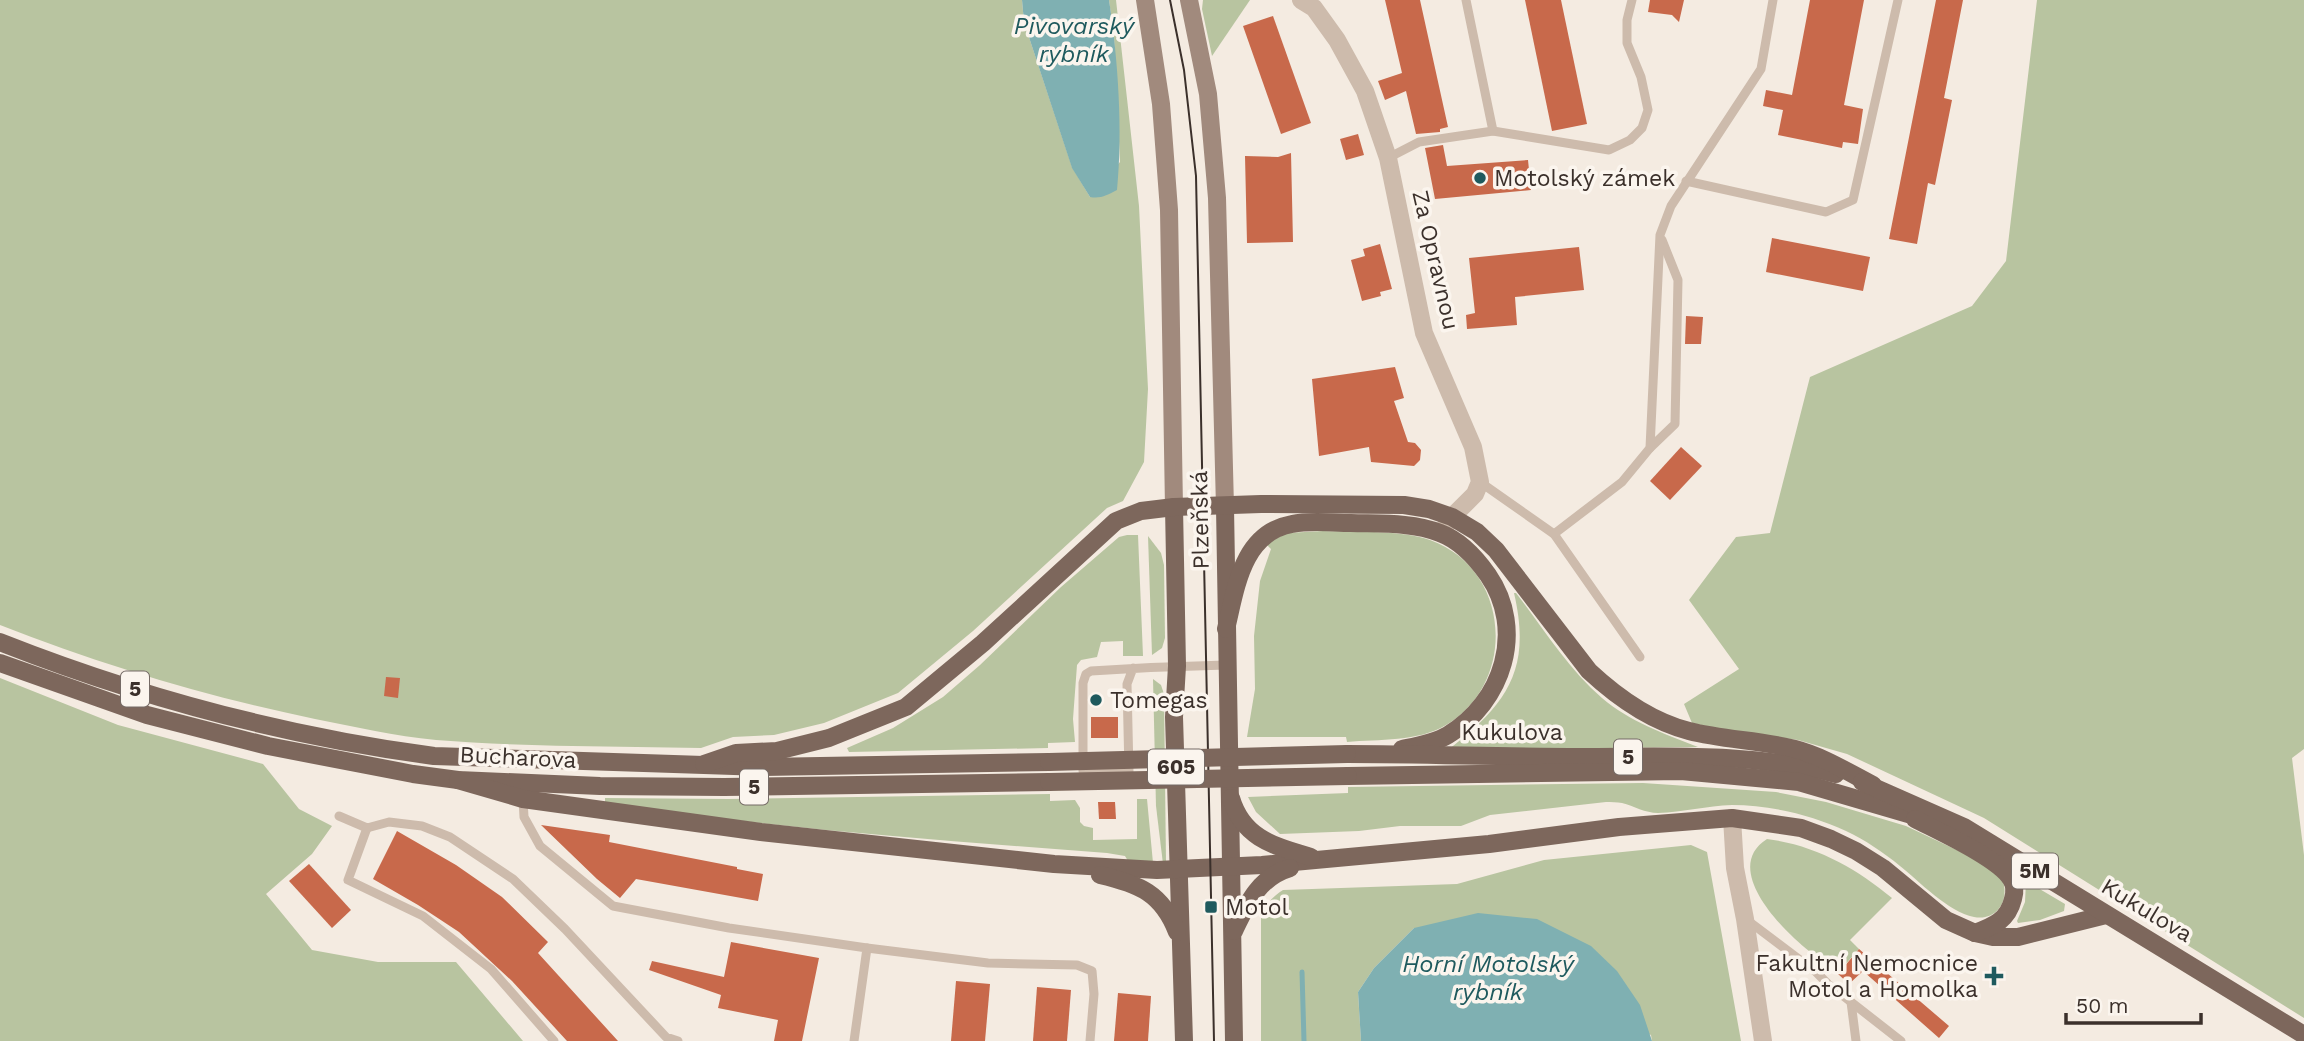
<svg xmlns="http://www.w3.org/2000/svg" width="2304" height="1041" viewBox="0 0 2304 1041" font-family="'Work Sans',sans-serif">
	<rect width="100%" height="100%" fill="#f4ebe1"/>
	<g fill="#b8c4a0">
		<path d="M0,0H1022L1024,22L1072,167L1090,197L1120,162L1114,37L1109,0H1116L1139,206L1148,389L1144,462L1123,501L1107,508L973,631L898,693L824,723L774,735L733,737L701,748C613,746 523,747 436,740C395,736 355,727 315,719C208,697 102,665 0,625Z"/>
		<polygon points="1203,0 1250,0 1212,56 1202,9"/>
		<polygon points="2037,0 2304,0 2304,749 2292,758 2304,855 2304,1018 1984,818 1847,754 1798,740 1725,730 1692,723 1684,704 1739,669 1689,600 1736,537 1770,533 1810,377 1972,306 2006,261"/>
		<path d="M1323,531C1355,532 1401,530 1430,540C1511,569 1518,682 1446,725C1418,742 1379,739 1347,742L1346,737H1247L1255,689L1254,636L1260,581L1271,549L1266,544L1287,533Z"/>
		<polygon points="1127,535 1138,535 1143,656 1123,656 1123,641 1101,642 1097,657 1081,660 1077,665 1073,719 1075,742 1048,743 1048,748 849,752 847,748 893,728 943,697 980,665 1061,587 1119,537"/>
		<polygon points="1148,536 1161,553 1164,565 1165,638 1162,648 1152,655"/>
		<path d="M1514,593H1516C1543,628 1568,669 1602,698C1629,721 1664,734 1698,747L1448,750C1507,704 1532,670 1514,593Z"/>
		<polygon points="0,678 118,725 263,764 299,809 332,826 312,854 266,894 312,950 378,962 456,962 523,1041 0,1041"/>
		<polygon points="1153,679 1161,685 1164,694 1166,862 1163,864 1156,806"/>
		<path d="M1643,783L1776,792L1826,802L1906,826L1980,861L2003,881C2009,901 1997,921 1974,917C1948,912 1919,881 1900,866C1883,852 1865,840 1846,831C1812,815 1770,805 1732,805C1707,806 1683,812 1658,813C1645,813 1634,806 1622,803C1617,802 1611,802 1606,802L1490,815L1461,826H1400L1359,831L1280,834L1256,812L1248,797L1348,793V787Z"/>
		<path d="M1050,794V801L1075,800L1080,808V822L1084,826L1093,828V840L1137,839V799H1147L1153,863L1128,861L1125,856L1107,853C939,840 771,829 605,802V798L728,799Z"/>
		<path d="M1767,839C1815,845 1856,868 1892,898L1850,940L1859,949L1843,967C1832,962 1818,958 1809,951C1781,929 1721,868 1767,839Z"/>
		<path d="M1691,845L1707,852L1741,1041H1652L1651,1035L1414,928L1374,968L1358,992L1361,1041H1261V916C1266,904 1272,897 1283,890L1457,884L1544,860Z"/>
		<polygon points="2026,881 2065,904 2064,911 2040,920 2018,923 2017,921 2025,902"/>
	</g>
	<g fill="#7fb0b2">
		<path d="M1022,0H1109C1118,58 1123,132 1117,190C1107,195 1101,199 1090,197L1072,168L1024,22Z"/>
		<polygon points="1478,913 1537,919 1591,946 1617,971 1640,1005 1652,1041 1361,1041 1358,992 1374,968 1414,928"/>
	</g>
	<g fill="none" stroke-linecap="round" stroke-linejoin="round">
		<polyline stroke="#7fb0b2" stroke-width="5" points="1302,972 1304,1041"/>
	</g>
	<g fill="#c8694b">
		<polygon points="1385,0 1420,0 1448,127 1440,129 1440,132 1416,134 1406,91 1385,100 1378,81 1402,73"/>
		<polygon points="1525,0 1561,0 1587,124 1552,131"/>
		<polygon points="1650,0 1684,0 1679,22 1672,15 1648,12"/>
		<polygon points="1810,0 1864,0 1844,105 1863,109 1858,144 1843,142 1842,148 1778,135 1783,110 1763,106 1766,90 1792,95"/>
		<polygon points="1936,0 1963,0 1944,98 1952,100 1935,185 1928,183 1917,244 1889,239"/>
		<polygon points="1273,16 1311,123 1281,134 1243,26"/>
		<polygon points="1358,134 1364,155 1346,160 1340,139"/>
		<polygon points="1443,145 1447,166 1528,160 1531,190 1435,199 1425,148"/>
		<polygon points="1291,153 1293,242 1247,243 1245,156 1278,157"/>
		<polygon points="1772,238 1870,257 1863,291 1766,272"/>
		<polygon points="1380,244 1392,289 1380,292 1381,296 1362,301 1351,260 1365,256 1363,249"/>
		<polygon points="1579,247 1584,290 1515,297 1517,325 1467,329 1466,315 1475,313 1469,258"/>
		<polygon points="1686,316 1703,317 1701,344 1685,344"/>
		<polygon points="1395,367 1404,398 1394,401 1408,442 1415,443 1421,450 1420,460 1414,466 1371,462 1369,447 1319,456 1312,379"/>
		<polygon points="1681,447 1702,466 1670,500 1650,481"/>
		<polygon points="386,677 400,678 398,698 384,696"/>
		<rect x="1091" y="717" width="27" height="21"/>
		<polygon points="1098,802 1115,802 1116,819 1099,819"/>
		<polygon points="541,825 610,835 609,842 737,867 737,869 763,874 758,901 636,879 620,898 597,879"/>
		<polygon points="397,831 456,865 502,897 548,942 538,953 618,1041 567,1041 512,981 459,932 418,905 373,879"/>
		<polygon points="309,864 351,910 332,928 289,881"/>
		<polygon points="731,942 819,958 802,1041 774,1041 778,1020 718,1008 721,995 649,970 652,961 724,977"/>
		<polygon points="1859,949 1949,1026 1939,1038 1863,971 1849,984 1838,974"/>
		<polygon points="956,981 990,984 985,1041 951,1041"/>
		<polygon points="1037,987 1071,990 1067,1041 1033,1041"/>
		<polygon points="1118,993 1151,996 1148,1041 1114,1041"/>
	</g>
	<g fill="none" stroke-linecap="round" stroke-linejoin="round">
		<g stroke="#cdbbac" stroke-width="9">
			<polyline points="1493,131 1609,150 1630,140 1642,128 1648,110 1641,77 1627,43 1627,20 1632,0"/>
			<polyline points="1388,158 1419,142 1493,131 1466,0"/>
			<polyline points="1686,181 1826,212 1853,200 1898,0"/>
			<polyline points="1650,448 1675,424 1678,280 1662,240"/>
			<polyline points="1480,482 1554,534 1640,657"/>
			<polyline points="1554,534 1622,482 1650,448 1660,235 1671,206 1761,69 1773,0"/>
			<path d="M1133,668L1127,684L1129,772L1083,771V683L1086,674L1091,671C1136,668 1181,666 1226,665"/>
			<polyline points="523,799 524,817 540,846 613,906 729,928 867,948 854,1041"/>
			<polyline points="339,816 367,828 389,822 422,826 450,837 513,879 565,929 666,1037 678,1041"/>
			<polyline points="367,828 348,880 423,916 491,969 554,1041"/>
			<polyline points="1747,920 1816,972 1828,984 1901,1041"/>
			<polyline points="867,948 988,963 1077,965 1092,971 1094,994 1090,1041"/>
			<polyline points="1851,1002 1856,1041"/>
		</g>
		<polyline stroke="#cdbbac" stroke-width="18" points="1301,0 1314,8 1337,40 1365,91 1388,158 1424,333 1473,447 1480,482 1475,494 1452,517 1441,533"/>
		<polyline stroke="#cdbbac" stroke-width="18" points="1732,818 1735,868 1745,919 1763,1041"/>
		<g stroke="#a18a7d" stroke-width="18">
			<polyline points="1145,0 1161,104 1169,210 1174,507"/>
			<polyline points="1189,0 1208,94 1217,198 1225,507"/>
		</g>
		<g stroke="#7d675c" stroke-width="18">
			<polyline points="1174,507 1177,666 1174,717 1184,1041"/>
			<polyline points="1225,507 1234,1041"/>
			<path d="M1226,629C1236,588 1242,533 1292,524C1311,520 1332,523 1351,523C1380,524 1412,522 1440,533C1459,540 1476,558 1488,575C1526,630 1503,702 1448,735C1435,743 1417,746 1402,749"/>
			<path d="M0,642C139,697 286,736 434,756L764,767L1049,762"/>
			<polyline points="0,663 147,715 268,746 413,774 458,780 600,786 724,787 1049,782"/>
			<path d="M1347,754C1425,754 1503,757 1581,757C1667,757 1752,752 1836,774"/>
			<path d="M704,764L736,753L777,751L829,738L906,707L983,643L1116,521L1141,511L1174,507L1261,504L1404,505L1429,509L1452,517L1477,532L1496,550L1589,671C1618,698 1650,721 1689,731C1724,740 1761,740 1795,749C1822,756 1848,772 1873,785"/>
			<polyline points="1348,776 1681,771 1799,782 1929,820"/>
			<polyline points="458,780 523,799 761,832 1054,864 1157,870 1262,865 1489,844 1619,827 1732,818 1801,828 1831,839 1856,851 1883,868 1946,920 1975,933 1993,937 2018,937 2106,915"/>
			<polyline points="1862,782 1964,827 2304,1035"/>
			<path d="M1231,798C1243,839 1275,846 1311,857"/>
			<path d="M1915,819C1938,831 1998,858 2011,879C2015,885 2015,892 2013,899C2008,920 1994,926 1975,933"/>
			<path d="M1100,875C1139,884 1162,893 1177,932"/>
			<path d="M1234,931C1247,904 1259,877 1290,868"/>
		</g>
		<polyline stroke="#3b302b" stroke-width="2" points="1170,0 1184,70 1196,176 1214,1041"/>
		<g stroke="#7d675c" stroke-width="18">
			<polyline points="1049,762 1347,754"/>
			<polyline points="1049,782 1348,776"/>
		</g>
	</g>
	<g fill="#1f5a5e" stroke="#fbf5ee" stroke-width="2.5">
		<circle cx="1480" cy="178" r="7"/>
		<circle cx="1096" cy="700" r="7"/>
		<rect x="1204" y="900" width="14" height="14" rx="3.5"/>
		<path d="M1990.5 965.5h7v7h7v7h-7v7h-7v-7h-7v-7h7z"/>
	</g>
	<g text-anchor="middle" stroke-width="7" stroke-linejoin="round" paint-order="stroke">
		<g fill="#fbf5ee" stroke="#756b66" stroke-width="2">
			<rect x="121" y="671.5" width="28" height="35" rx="5"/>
			<rect x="1614" y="739.5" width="28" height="35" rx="5"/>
			<rect x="1148" y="749.5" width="56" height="35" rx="5"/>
			<rect x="740" y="769.5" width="28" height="35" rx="5"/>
			<rect x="2012" y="853.5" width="46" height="35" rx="5"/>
		</g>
		<g font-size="21" font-weight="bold" fill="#3b302b">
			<text x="135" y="696">5</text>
			<text x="1628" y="764">5</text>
			<text x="1176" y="774">605</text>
			<text x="754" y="794">5</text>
			<text x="2035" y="878">5M</text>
		</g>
		<g font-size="23" fill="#3b302b" stroke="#fbf5ee" text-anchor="start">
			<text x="1494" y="186">Motolský zámek</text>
			<text x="1110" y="708">Tomegas</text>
			<text x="1225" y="915">Motol</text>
			<text x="1978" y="971" text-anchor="end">Fakultní Nemocnice<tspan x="1978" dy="26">Motol a Homolka</tspan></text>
		</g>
		<g font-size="23" fill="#3b302b" stroke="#fbf5ee">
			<text transform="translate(1436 260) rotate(77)" y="8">Za Opravnou</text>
			<text transform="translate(1200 520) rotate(-91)" y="8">Plzeňská</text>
			<text x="1512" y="740">Kukulova</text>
			<text transform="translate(518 757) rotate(3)" y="8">Bucharova</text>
			<text transform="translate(2147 910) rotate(31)" y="8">Kukulova</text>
		</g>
		<g font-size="24" font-style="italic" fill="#1f5a5e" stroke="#fbf5ee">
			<text x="1074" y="34">Pivovarský<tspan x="1074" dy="28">rybník</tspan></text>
			<text x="1488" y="972">Horní Motolský<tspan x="1488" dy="28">rybník</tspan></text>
		</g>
	</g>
	<path d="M2066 1013v10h135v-10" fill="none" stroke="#3b302b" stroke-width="3.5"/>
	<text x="2076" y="1013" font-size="21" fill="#3b302b" stroke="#fbf5ee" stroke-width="5" paint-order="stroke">50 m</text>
</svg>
